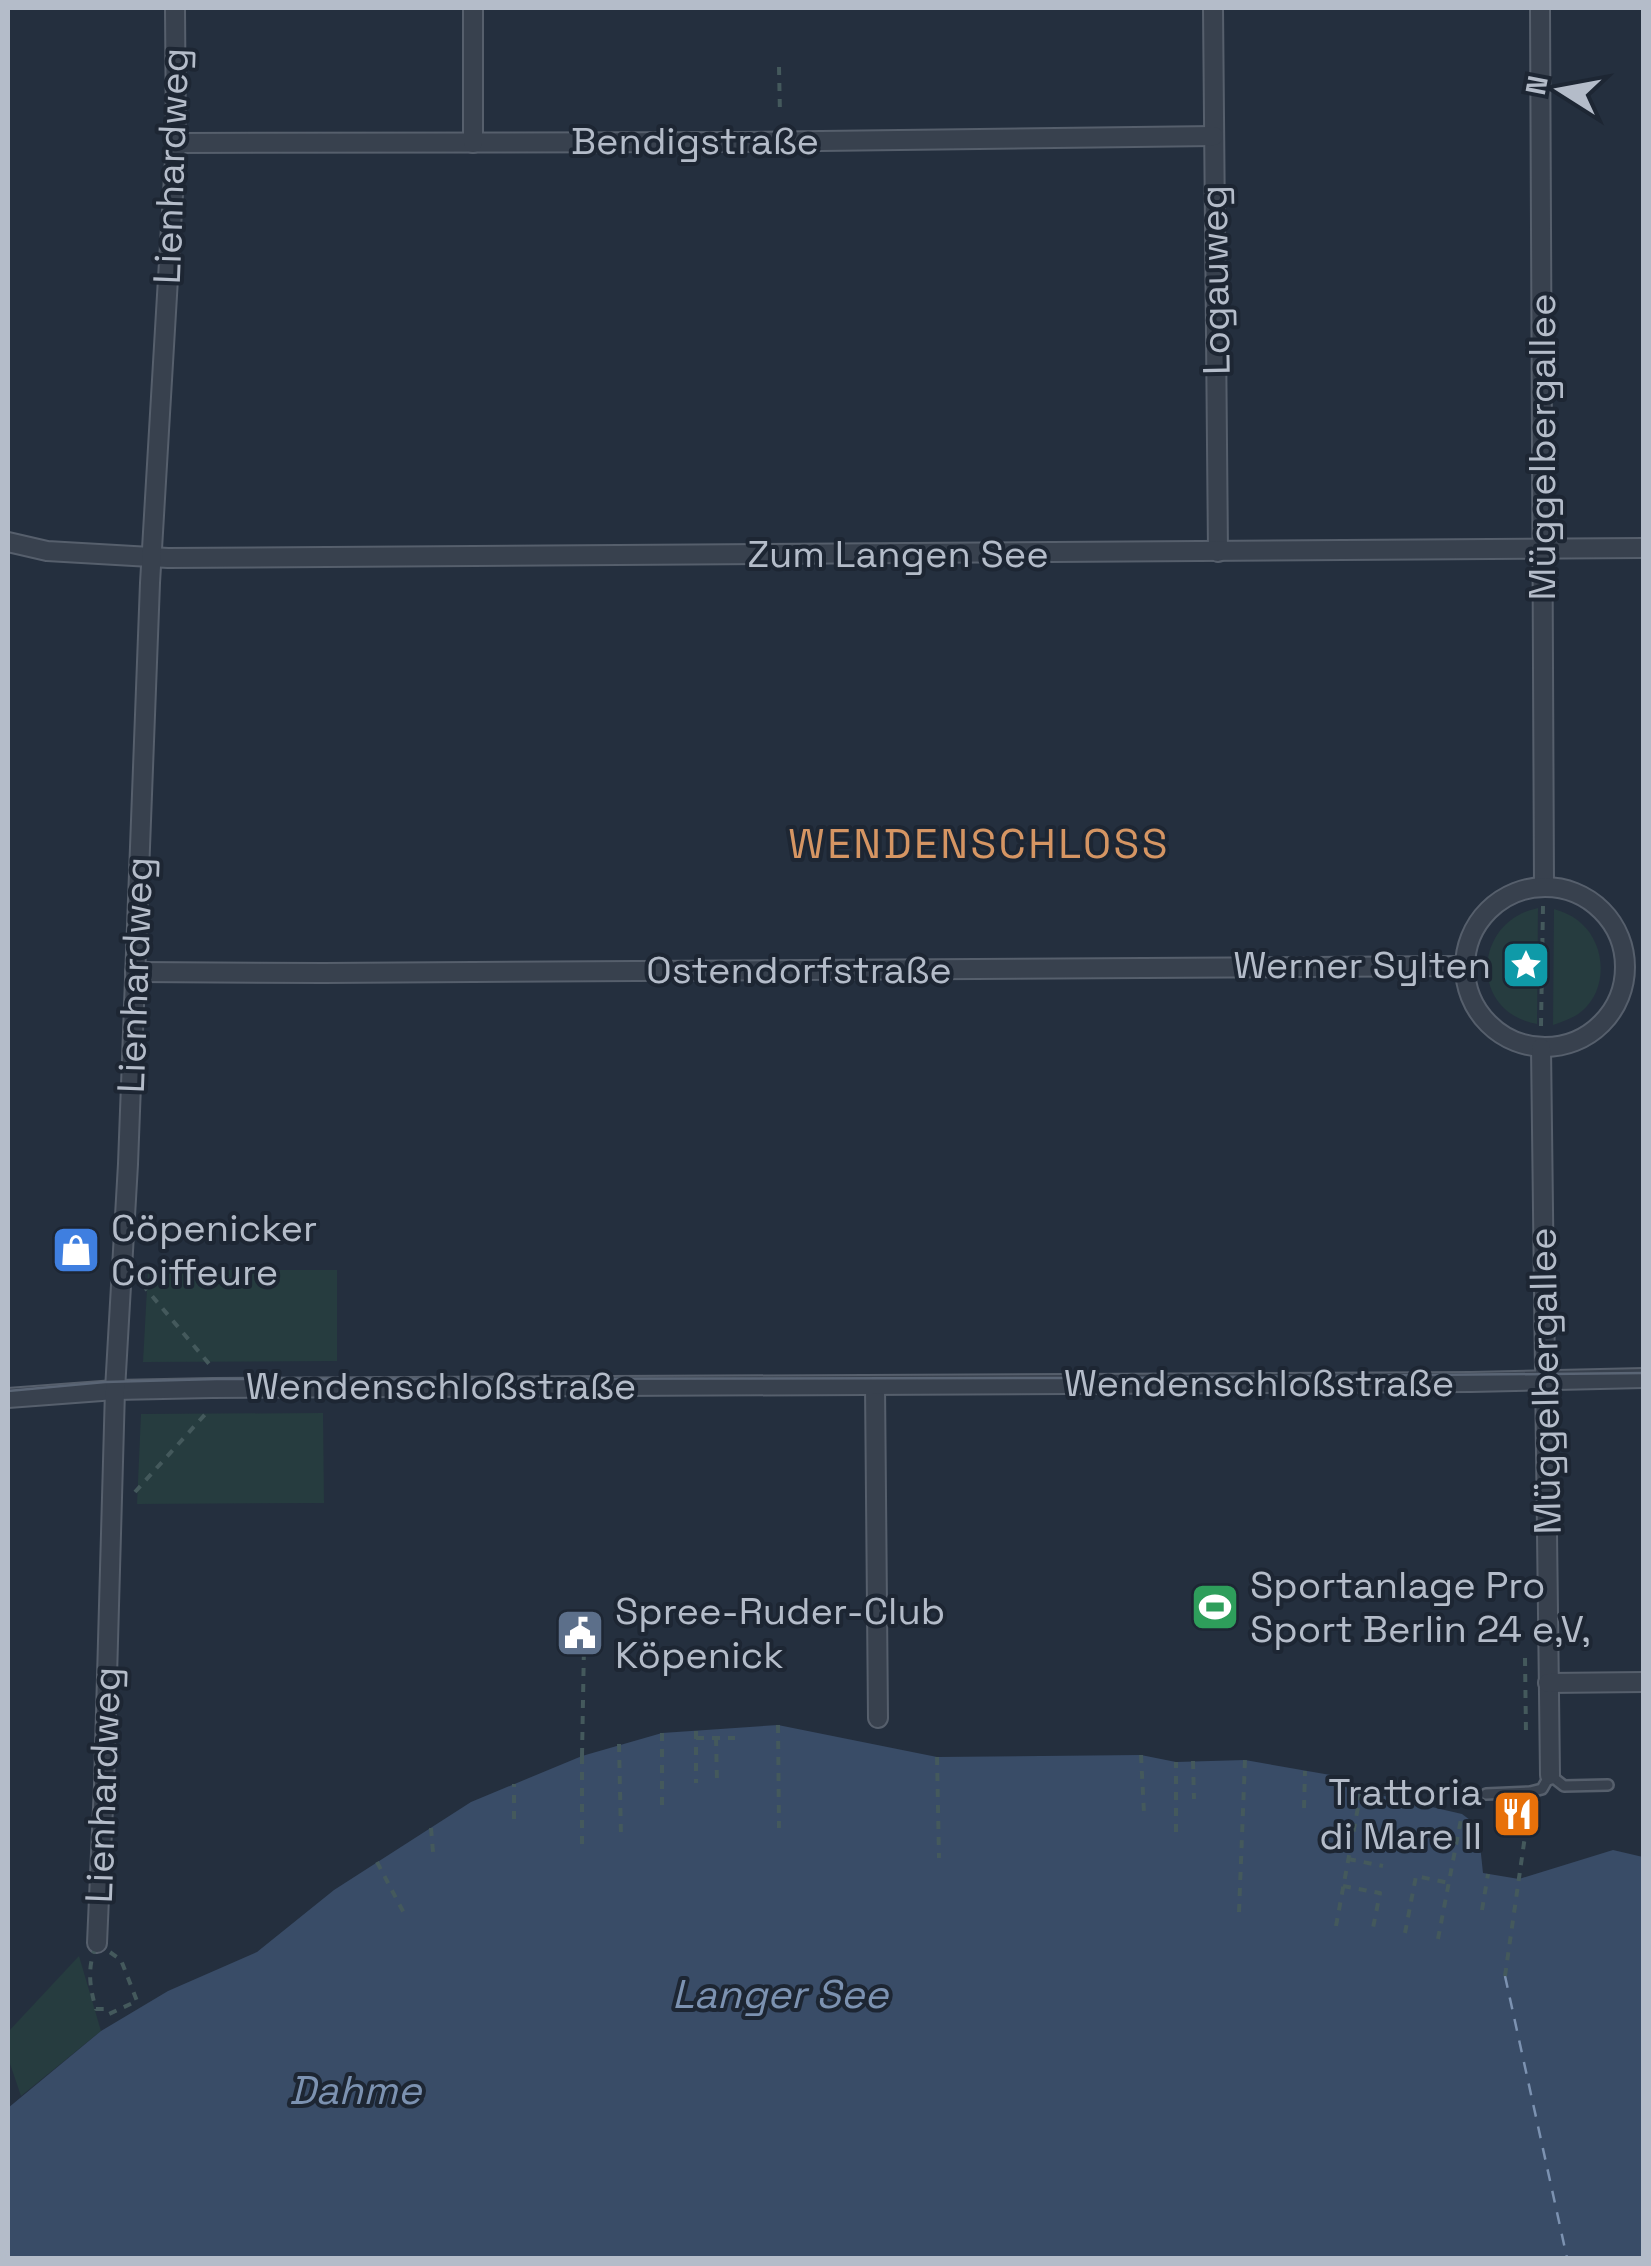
<svg xmlns="http://www.w3.org/2000/svg" width="1651" height="2266" viewBox="0 0 1651 2266" font-family="'Space Grotesk',sans-serif">
	<rect width="100%" height="100%" fill="#242f3e"/>
	<g fill="#263c3f">
		<path d="M1538,908L1537,1024C1469,1012 1472,922 1538,908Z"/>
		<path d="M1554,909C1564,912 1574,916 1582,924C1606,946 1608,989 1582,1011C1574,1018 1564,1021 1553,1025Z"/>
		<polygon points="148,1270 337,1270 337,1361 143,1362"/>
		<polygon points="323,1413 324,1503 137,1504 141,1414"/>
		<polygon points="79,1956 101,2031 21,2096 8,2058 8,2032"/>
	</g>
	<polygon fill="#394c67" points="778,1725 937,1757 1141,1755 1176,1762 1245,1760 1342,1777 1341,1786 1462,1814 1478,1826 1483,1873 1519,1879 1613,1850 1643,1857 1643,2258 8,2258 8,2108 101,2031 168,1991 257,1952 334,1890 471,1802 582,1756 662,1733"/>
	<g fill="none" stroke-linecap="round" stroke-linejoin="round">
		<polyline stroke="#7c92b1" stroke-width="2.5" stroke-dasharray="12 10" stroke-linecap="butt" points="1505,1976 1567,2258"/>
		<g stroke="#565f6c" stroke-width="14">
			<polyline id="lane" points="1486,1794 1530,1792 1542,1789 1550,1775 1564,1786 1608,1785"/>
		</g>
		<g stroke="#565f6c" stroke-width="22">
			<g id="street">
				<polyline points="1213,8 1218,552"/>
				<polyline points="1540,8 1544,886"/>
				<polyline points="176,143 742,142 1214,136"/>
				<polyline points="473,143 473,8"/>
				<polyline points="8,542 47,551 168,558 1644,548"/>
				<circle cx="1545" cy="967" r="80"/>
				<polyline points="135,972 324,973 1464,966"/>
				<polyline points="1541,1048 1550,1775"/>
				<polyline points="875,1385 878,1718"/>
				<polyline points="8,1398 115,1390 212,1388 1471,1382 1644,1378"/>
				<polyline points="1548,1683 1644,1682"/>
				<polyline points="97,1943 104,1785 115,1390 128,1164 150,583 176,143 175,8"/>
			</g>
		</g>
		<g stroke="#44595c" stroke-width="4" stroke-dasharray="8 8" stroke-linecap="butt">
			<polyline points="779,67 780,114"/>
			<polyline points="1541,1026 1543,906"/>
			<polyline points="142,1284 210,1365"/>
			<polyline points="135,1492 209,1410"/>
			<polyline points="1525,1658 1526,1733"/>
			<polyline points="778,1725 779,1828"/>
			<polyline points="696,1731 696,1783"/>
			<polyline points="662,1733 662,1809"/>
			<polyline points="696,1738 735,1738"/>
			<polyline points="716,1738 717,1782"/>
			<polyline points="619,1744 621,1835"/>
			<polyline points="1141,1755 1144,1813"/>
			<polyline points="582,1756 584,1645"/>
			<polyline points="582,1756 582,1844"/>
			<polyline points="937,1757 939,1858"/>
			<polyline points="1193,1761 1194,1799"/>
			<polyline points="1304,1808 1305,1771"/>
			<polyline points="514,1819 514,1784"/>
			<polyline points="431,1828 433,1852"/>
			<polyline points="1176,1832 1176,1762"/>
			<polyline points="1348,1859 1383,1866"/>
			<polyline points="377,1862 406,1917"/>
			<polyline points="1343,1886 1380,1893 1372,1933"/>
			<polyline points="1482,1910 1488,1874"/>
			<polyline points="1239,1912 1245,1760"/>
			<polyline points="1336,1926 1361,1791"/>
			<polyline points="1405,1933 1416,1876 1449,1883"/>
			<polyline points="1438,1939 1462,1814"/>
			<path d="M97,1943L121,1960L137,2001L109,2014L105,2009H96C89,1985 87,1967 97,1943Z"/>
			<polyline points="1505,1976 1529,1808"/>
		</g>
		<use href="#lane" stroke="#38414e" stroke-width="9"/>
		<use href="#street" stroke="#38414e" stroke-width="18"/>
		<polyline stroke="#5a6575" stroke-width="2.5" points="8,1391 105,1382 216,1379 1119,1378 1644,1373"/>
	</g>
	<defs>
		<g id="sight-square" transform="scale(2.5)"><rect x="-9" y="-9" width="18" height="18" rx="4" fill="#0f9aa8" stroke="#1d2633"/><path d="M0-6L1.8-2.2L6-1.7L2.9 1.2L3.7 5.4L0 3.3L-3.7 5.4L-2.9 1.2L-6-1.7L-1.8-2.2Z" fill="#fff"/></g>
		<g id="shop-square" transform="scale(2.5)"><rect x="-9" y="-9" width="18" height="18" rx="4" fill="#3f7fe0" stroke="#1d2633"/><path d="M-5-2.5h2.3a2.7 3.5 0 0 1 5.4 0H5L5.5 6h-11ZM-1.5-2.5h3a1.5 2.3 0 0 0-3 0Z" fill="#fff"/></g>
		<g id="stadium-square" transform="scale(2.5)"><rect x="-9" y="-9" width="18" height="18" rx="4" fill="#2e9e5b" stroke="#1d2633"/><path d="M0-5a6.5 5 0 1 0 0 10a6.5 5 0 1 0 0-10ZM-3.5-1.8h7v3.6h-7Z" fill="#fff"/></g>
		<g id="civic-square" transform="scale(2.5)"><rect x="-9" y="-9" width="18" height="18" rx="4" fill="#5c6f8a" stroke="#1d2633"/><path d="M-.6-6.5H3V-4.5H.6V-3L4-1V1h2V6H-6V1h2V-1L-.6-3ZM-1.2 2.5V6h2.4V2.5Z" fill="#fff"/></g>
		<g id="restaurant-square" transform="scale(2.5)"><rect x="-9" y="-9" width="18" height="18" rx="4" fill="#e8710a" stroke="#1d2633"/><path d="M-5-6h1v4h1v-4h1v4h1v-4h1v5L-1.5 .5V6h-2V.5L-5-1ZM5-6V6H3V1.5H1.5Q1.5-4 5-6Z" fill="#fff"/></g>
	</defs>
	<g fill-rule="evenodd">
		<use href="#sight-square" x="1526" y="965"/>
		<use href="#shop-square" x="76" y="1250"/>
		<use href="#stadium-square" x="1215" y="1607"/>
		<use href="#civic-square" x="580" y="1633"/>
		<use href="#restaurant-square" x="1517" y="1814"/>
	</g>
	<g text-anchor="middle" stroke-width="8" stroke-linejoin="round" paint-order="stroke">
		<g font-size="38" fill="#b4bcc9" stroke="#1d2633">
			<text x="695" y="154">Bendigstraße</text>
			<text transform="translate(171 166) rotate(-88)" y="13">Lienhardweg</text>
			<text transform="translate(1215 280) rotate(-91)" y="13">Logauweg</text>
			<text transform="translate(1542 447) rotate(-90)" y="13">Müggelbergallee</text>
			<text x="898" y="567">Zum Langen See</text>
			<text x="799" y="983">Ostendorfstraße</text>
			<text transform="translate(135 975) rotate(-88)" y="13">Lienhardweg</text>
			<text transform="translate(1545 1381) rotate(-91)" y="13">Müggelbergallee</text>
			<text x="1259" y="1396">Wendenschloßstraße</text>
			<text x="441" y="1399">Wendenschloßstraße</text>
			<text transform="translate(103 1785) rotate(-88)" y="13">Lienhardweg</text>
		</g>
		<g font-size="38" fill="#b4bcc9" stroke="#1d2633" text-anchor="start">
			<text x="1491" y="978" text-anchor="end">Werner Sylten</text>
			<text x="111" y="1241">Cöpenicker<tspan x="111" dy="44">Coiffeure</tspan></text>
			<text x="1250" y="1598">Sportanlage Pro<tspan x="1250" dy="44">Sport Berlin 24 e,V,</tspan></text>
			<text x="615" y="1624">Spree-Ruder-Club<tspan x="615" dy="44">Köpenick</tspan></text>
			<text x="1482" y="1805" text-anchor="end">Trattoria<tspan x="1482" dy="44">di Mare II</tspan></text>
		</g>
		<g font-size="40" font-style="italic" fill="#7c92b1" stroke="#1d2633">
			<text x="780" y="2008">Langer See</text>
			<text x="355" y="2104">Dahme</text>
		</g>
		<g font-size="42" letter-spacing="2.5" fill="#d59563" stroke="#1d2633">
			<text x="979" y="858">WENDENSCHLOSS</text>
		</g>
	</g>
	<rect width="1651" height="2266" fill="none" stroke="#b4bcc9" stroke-width="20"/>
	<g transform="translate(1561 90) rotate(281)" stroke="#1d2633" stroke-width="8" paint-order="stroke">
	<path d="M0-8L18 38L0 25L-18 38Z" fill="#b4bcc9"/>
	<text y="-15" font-size="28" font-weight="bold" text-anchor="middle" fill="#b4bcc9">N</text>
	</g>
</svg>
